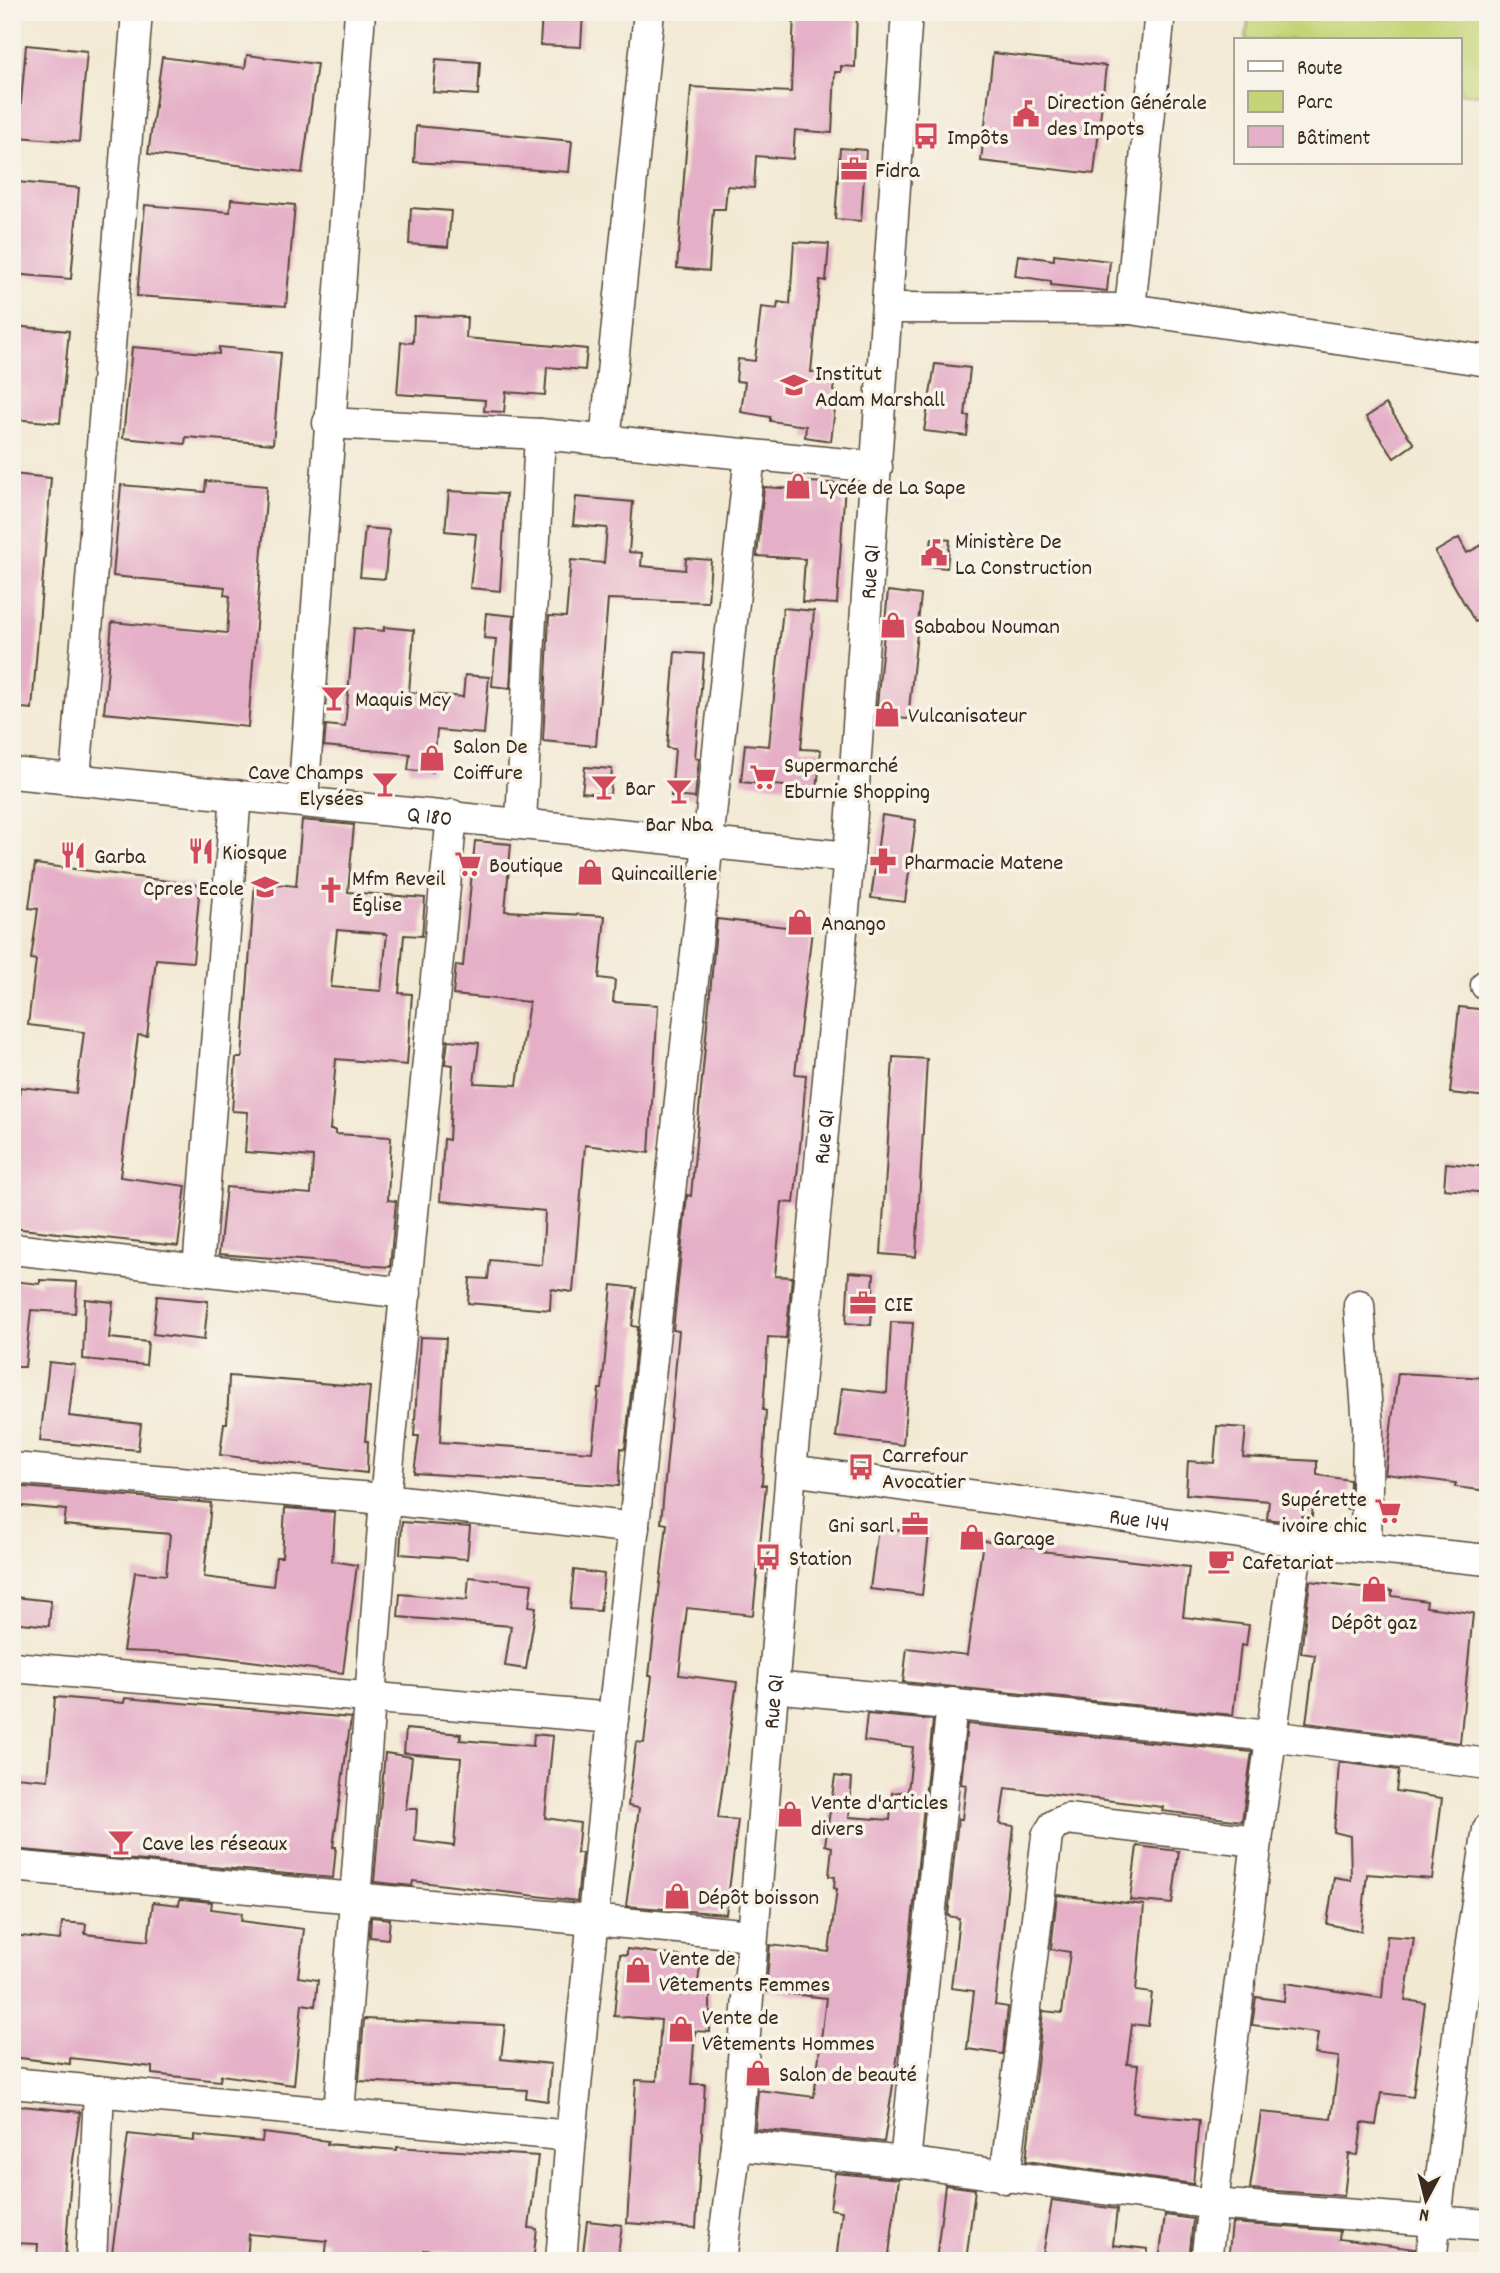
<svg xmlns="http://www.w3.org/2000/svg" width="1500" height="2273" viewBox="0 0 1500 2273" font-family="Dekko,sans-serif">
	<rect width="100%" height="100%" fill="#f7f3e8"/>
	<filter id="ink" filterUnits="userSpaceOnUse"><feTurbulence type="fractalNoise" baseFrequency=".0143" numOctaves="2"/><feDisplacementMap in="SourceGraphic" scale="14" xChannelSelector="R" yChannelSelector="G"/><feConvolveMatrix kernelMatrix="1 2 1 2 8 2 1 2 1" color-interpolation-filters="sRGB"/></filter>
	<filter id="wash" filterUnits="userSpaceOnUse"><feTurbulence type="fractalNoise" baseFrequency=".00686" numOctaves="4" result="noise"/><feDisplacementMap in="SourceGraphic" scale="28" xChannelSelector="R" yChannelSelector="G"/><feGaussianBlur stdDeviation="1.57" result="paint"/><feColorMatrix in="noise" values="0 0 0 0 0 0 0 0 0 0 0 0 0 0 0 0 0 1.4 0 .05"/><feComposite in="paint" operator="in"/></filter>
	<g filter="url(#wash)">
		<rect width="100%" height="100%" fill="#f2e9d3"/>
		<polygon fill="#c4d476" stroke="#807f4a" stroke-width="2" points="1249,12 1488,12 1488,96 1460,93 1460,40 1246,40"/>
		<g id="blocks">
			<g fill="#e5afc7" fill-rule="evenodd">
				<polygon points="542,12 583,12 581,47 540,45"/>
				<polygon points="794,12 857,13 855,67 841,66 841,72 835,72 832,133 795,130 793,159 756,156 754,188 727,186 725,209 713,209 709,271 677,268 691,87 791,92"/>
				<polygon points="26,45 87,51 79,142 18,137"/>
				<polygon points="993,53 1106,66 1094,174 981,161"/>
				<polygon points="247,55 317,64 302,173 148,154 162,57 245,68"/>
				<polygon points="436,59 480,62 478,95 433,92"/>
				<polygon points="416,126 572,141 569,172 414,162"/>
				<polygon points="840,148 866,150 861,221 835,219"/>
				<polygon points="17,182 79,188 71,279 12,274"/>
				<polygon points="231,199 295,205 286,306 137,296 145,205 230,212"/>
				<polygon points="411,208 451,211 448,247 409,244"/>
				<polygon points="794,242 829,244 826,281 820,280 811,372 835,375 833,391 837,392 831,441 805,437 806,426 770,421 770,417 741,412 745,382 736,381 738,359 755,361 761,307 777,309 778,302 790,304"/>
				<polygon points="1054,254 1110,261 1107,291 1051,285 1051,281 1015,276 1018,255 1054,260"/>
				<polygon points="414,316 467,317 466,338 587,349 585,370 547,367 545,395 506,392 504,412 484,411 485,400 397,394 401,342 413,343"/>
				<polygon points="12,326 69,331 60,423 12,419"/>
				<polygon points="132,347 219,354 219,347 281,353 273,444 186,437 185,444 123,438"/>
				<polygon points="935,364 970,368 965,416 969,416 967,436 924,431"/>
				<polygon points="1386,404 1414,444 1394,458 1366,417"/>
				<polygon points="12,474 51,478 32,709 12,707"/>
				<polygon points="206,481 267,486 248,727 104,713 112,622 227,633 230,596 224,595 225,587 113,576 121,485 205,492"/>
				<polygon points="809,482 845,484 837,604 802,602 805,559 757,556 764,487 809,490"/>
				<polygon points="449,491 506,494 500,591 470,588 476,534 445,531"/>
				<polygon points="576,497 633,502 629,552 642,553 641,566 685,570 686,558 711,560 708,602 608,599 596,746 543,741 549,616 566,617 571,560 604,563 607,528 573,525"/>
				<polygon points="365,528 389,530 385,579 360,577"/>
				<polygon points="932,538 950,540 947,568 928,566"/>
				<polygon points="1459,538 1467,553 1488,542 1488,615 1475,622 1435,552"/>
				<polygon points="888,591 921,595 908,719 876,716"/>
				<polygon points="783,608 814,611 801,749 821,750 817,789 741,782 745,744 769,746"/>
				<polygon points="486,613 514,616 510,688 492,686 496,639 484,638"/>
				<polygon points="384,627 414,630 409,692 463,697 465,675 489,677 484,734 437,730 433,772 408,770 410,754 324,746 326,725 345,727 354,628 384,631"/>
				<polygon points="675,652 704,654 695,758 699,759 695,798 671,796 675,749 667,748"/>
				<polygon points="585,767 612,769 610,795 582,792"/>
				<polygon points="882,815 916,820 905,902 871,898"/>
				<path d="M302,820L354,825L348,892L425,898L422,936L404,935L399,993L412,994L407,1065L336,1059L330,1130H335V1134L391,1137L388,1200L396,1201L390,1267L219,1254L226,1187L311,1194L313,1157L245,1152L248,1112L232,1111L236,1058H242L255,882L296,886ZM337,930L387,934L381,991L331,987Z"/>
				<polygon points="475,841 511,844 505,911 605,916 599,978 615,980 613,1002 658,1005 649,1153 585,1145 573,1292 551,1289 550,1310 468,1303 470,1278 488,1279 490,1260 542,1265 545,1211 440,1201 444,1139 449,1140 453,1065 445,1064 448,1040 479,1043 474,1083 517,1085 529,1002 453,995 456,965 463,966"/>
				<polygon points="35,864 200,885 193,962 156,959 147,1036 138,1035 120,1177 186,1186 178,1246 12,1228 12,1150 20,1087 76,1093 84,1032 28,1025 36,960 31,959 38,909 29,908"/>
				<polygon points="717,919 812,930 795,1074 806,1075 801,1138 794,1203 782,1202 775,1276 792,1277 786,1338 768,1337 763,1410 766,1411 762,1485 766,1485 753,1615 687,1608 679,1675 737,1682 718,1818 738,1820 726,1914 626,1906 639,1808 628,1806 636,1742 644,1743 652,1676 649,1676 667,1524 661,1523 679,1331 673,1330 687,1195 691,1196"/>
				<polygon points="1459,1007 1488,1010 1488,1097 1450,1093"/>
				<polygon points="893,1057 927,1059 916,1257 881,1254"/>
				<polygon points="1446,1163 1488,1167 1488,1193 1444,1189"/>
				<polygon points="849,1272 874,1274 871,1325 846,1323"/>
				<polygon points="40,1280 77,1282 75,1313 31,1310 25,1367 12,1367 12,1281 40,1284"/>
				<polygon points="612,1285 637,1288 632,1326 638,1327 625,1449 621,1448 619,1486 414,1473 419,1436 414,1436 420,1337 446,1338 440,1442 592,1452 599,1389 602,1389"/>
				<polygon points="157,1296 208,1301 204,1340 153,1334"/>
				<polygon points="85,1299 113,1302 109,1338 148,1342 146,1365 83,1359"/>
				<polygon points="891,1322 913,1323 903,1445 836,1437 842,1388 887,1393"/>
				<polygon points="49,1362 75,1365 69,1416 141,1424 138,1450 40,1441"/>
				<polygon points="1398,1373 1488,1378 1484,1456 1488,1456 1488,1491 1455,1487 1456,1483 1385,1474"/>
				<polygon points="229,1376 370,1387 365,1441 368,1441 367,1473 220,1455 224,1423 227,1423"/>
				<polygon points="1217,1426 1246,1428 1243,1457 1317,1461 1317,1475 1350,1480 1349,1509 1313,1503 1312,1517 1302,1516 1302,1524 1267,1519 1269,1501 1186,1494 1188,1461 1214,1463"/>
				<polygon points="12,1486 211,1503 204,1577 273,1586 276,1557 282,1557 285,1508 335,1512 332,1561 357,1565 343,1673 195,1654 123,1651 135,1572 166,1575 170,1534 64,1525 66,1510 12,1505"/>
				<polygon points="402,1522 470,1527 467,1559 400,1554"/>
				<polygon points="878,1528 929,1534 922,1595 870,1589"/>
				<polygon points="983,1541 1040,1548 1039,1551 1189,1567 1183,1617 1249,1625 1246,1646 1241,1645 1233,1715 903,1682 907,1648 967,1655"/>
				<polygon points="574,1570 604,1574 600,1611 570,1609"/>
				<polygon points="469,1577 532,1584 529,1606 536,1607 526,1669 505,1666 511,1626 398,1617 400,1594 467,1600"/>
				<polygon points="1310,1581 1392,1591 1392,1596 1427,1601 1426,1607 1473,1613 1460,1743 1306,1723 1315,1655 1301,1653"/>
				<polygon points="14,1597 51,1601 49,1626 12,1622"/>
				<polygon points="55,1697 124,1703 125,1698 351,1718 333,1847 336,1847 333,1878 12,1849 15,1777 48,1780"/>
				<polygon points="867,1714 933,1720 899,2047 884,2142 755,2129 758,2090 814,2097 826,1998 766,1991 770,1945 829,1952 837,1889 834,1888 835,1877 829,1876 832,1847 825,1845 835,1776 852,1778 849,1817 890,1820 892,1793 908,1791 913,1747 864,1741"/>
				<polygon points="967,1724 1252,1752 1242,1821 1162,1811 1163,1807 1005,1788 1000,1824 1014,1826 995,2005 1008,2007 1003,2054 967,2049 974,1991 951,1988 959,1918 948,1916 958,1819 962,1819 966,1785 961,1784"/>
				<polygon points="406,1729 461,1734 460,1740 533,1746 534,1734 553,1736 545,1818 580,1823 577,1853 582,1853 577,1901 413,1881 412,1886 374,1882 385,1753 412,1757 406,1809 417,1809 415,1841 454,1846 461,1758 404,1753"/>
				<polygon points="1339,1762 1399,1770 1396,1791 1442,1798 1432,1879 1367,1874 1361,1931 1327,1924 1334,1877 1351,1880 1350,1836 1334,1832"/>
				<polygon points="1137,1846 1179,1851 1172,1904 1130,1900"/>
				<polygon points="1057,1895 1144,1905 1136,1991 1152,1993 1148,2026 1132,2024 1127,2064 1138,2065 1133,2113 1199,2120 1193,2184 1026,2161 1043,2011 1062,2013 1070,1952 1051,1949"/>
				<polygon points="180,1899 212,1902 211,1909 242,1913 241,1921 304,1929 298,1977 318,1980 315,2006 302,2004 294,2085 221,2075 220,2081 152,2074 152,2067 70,2058 70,2064 12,2057 12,1935 60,1940 62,1922 86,1924 85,1934 148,1941 153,1902 179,1905"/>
				<polygon points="371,1917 390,1919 388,1939 370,1937"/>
				<polygon points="1387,1936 1414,1938 1405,2000 1425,2003 1413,2097 1381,2093 1376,2125 1362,2123 1358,2155 1349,2154 1344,2196 1250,2189 1261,2112 1331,2119 1339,2057 1315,2054 1318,2033 1252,2025 1256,1997 1284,2001 1286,1983 1382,1998"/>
				<polygon points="627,1949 701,1959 698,1982 710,1983 710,2032 695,2031 691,2084 705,2084 696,2228 627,2223 636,2080 657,2081 661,2020 614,2016 620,1954 627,1955"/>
				<polygon points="364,2019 505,2025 501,2059 551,2064 548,2101 526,2098 527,2090 359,2081"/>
				<polygon points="12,2105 80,2112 71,2174 65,2261 37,2261 38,2244 12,2243"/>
				<polygon points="263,2133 328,2141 327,2144 397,2150 397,2147 538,2156 529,2228 537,2229 533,2261 461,2261 462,2253 423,2250 423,2261 325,2261 327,2241 249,2234 247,2261 111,2261 128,2134 194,2141 194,2135 262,2142"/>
				<polygon points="835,2173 899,2179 888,2261 836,2261 842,2211 830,2209"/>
				<polygon points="945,2185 975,2189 966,2261 936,2261"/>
				<polygon points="1052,2200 1117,2209 1113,2245 1148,2249 1147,2261 1042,2261"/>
				<polygon points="1165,2215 1193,2219 1189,2261 1159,2261"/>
				<polygon points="587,2221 622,2225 617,2261 582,2261"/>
				<polygon points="1232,2223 1340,2231 1339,2239 1415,2249 1414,2261 1228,2261"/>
			</g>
		</g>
	</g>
	<g filter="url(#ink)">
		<use href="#blocks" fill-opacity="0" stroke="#564739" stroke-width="2"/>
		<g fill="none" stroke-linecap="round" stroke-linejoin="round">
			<g stroke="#564739" stroke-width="33">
				<g id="minor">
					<polyline points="888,308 1130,309 1488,361"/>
					<polyline points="1130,309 1160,12"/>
					<polyline points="328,423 540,434 877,467"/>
					<polyline points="605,441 649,12"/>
					<path id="s1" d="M12,773L849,857"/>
					<polyline points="75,779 137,12"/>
					<polyline points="303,800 360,12"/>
					<polyline points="521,822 540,434"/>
					<polyline points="1486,985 1488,985"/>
					<polyline points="12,1249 406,1293"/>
					<polyline points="198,1269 236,795"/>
					<polyline points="1359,1305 1368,1426 1366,1546"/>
					<polyline points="12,1468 385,1499 634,1528"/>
					<path id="s2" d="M791,1470L1298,1541L1488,1560"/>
					<polyline points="12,1667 613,1718"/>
					<polyline points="773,1687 1271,1736 1488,1764"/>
					<polyline points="12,1866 752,1935"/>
					<polyline points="12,2083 571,2136"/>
					<polyline points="339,2114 385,1499 452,815"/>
					<polyline points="736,2145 905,2162 1213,2204 1488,2225"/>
					<polyline points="905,2162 952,1703"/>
					<polyline points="1005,2178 1047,1836 1054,1825 1067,1819 1257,1841"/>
					<polyline points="91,2261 99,2091"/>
					<polyline points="561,2261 571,2136 613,1718 750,455"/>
					<path id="s3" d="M721,2261L736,2145L791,1470L849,857L907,12"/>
					<polyline points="1206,2261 1257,1841 1298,1541"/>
					<polyline points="1431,2261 1461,2010 1488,1829"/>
				</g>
			</g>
			<use href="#minor" stroke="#fff" stroke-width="30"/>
		</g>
	</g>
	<defs>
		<g id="civic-bare" transform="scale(2.1)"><path d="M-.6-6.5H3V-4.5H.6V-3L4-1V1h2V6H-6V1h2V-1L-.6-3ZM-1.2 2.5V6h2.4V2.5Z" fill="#d1495b" stroke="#f7f3e8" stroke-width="2.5" paint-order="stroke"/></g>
		<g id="bus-bare" transform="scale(2.1)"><path d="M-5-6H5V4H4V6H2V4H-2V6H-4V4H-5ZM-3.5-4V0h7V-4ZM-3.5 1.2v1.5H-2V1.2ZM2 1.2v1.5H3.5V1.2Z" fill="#d1495b" stroke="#f7f3e8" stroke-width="2.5" paint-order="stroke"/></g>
		<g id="office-bare" transform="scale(2.1)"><path d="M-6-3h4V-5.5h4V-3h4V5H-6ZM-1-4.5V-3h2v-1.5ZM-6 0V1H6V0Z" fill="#d1495b" stroke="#f7f3e8" stroke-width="2.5" paint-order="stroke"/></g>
		<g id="university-bare" transform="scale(2.1)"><path d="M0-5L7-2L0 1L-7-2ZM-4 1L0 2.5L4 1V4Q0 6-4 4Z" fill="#d1495b" stroke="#f7f3e8" stroke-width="2.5" paint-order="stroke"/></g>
		<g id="shop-bare" transform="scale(2.1)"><path d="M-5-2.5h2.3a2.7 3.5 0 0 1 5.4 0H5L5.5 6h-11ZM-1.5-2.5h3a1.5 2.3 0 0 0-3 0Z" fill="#d1495b" stroke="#f7f3e8" stroke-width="2.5" paint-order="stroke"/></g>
		<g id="bar-bare" transform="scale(2.1)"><path d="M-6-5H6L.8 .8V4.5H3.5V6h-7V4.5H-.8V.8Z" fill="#d1495b" stroke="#f7f3e8" stroke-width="2.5" paint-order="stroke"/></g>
		<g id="supermarket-bare" transform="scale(2.1)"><path d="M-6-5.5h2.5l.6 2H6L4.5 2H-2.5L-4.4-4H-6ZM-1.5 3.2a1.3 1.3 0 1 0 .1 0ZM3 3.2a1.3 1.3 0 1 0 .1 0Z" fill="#d1495b" stroke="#f7f3e8" stroke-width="2.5" paint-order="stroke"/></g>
		<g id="restaurant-bare" transform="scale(2.1)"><path d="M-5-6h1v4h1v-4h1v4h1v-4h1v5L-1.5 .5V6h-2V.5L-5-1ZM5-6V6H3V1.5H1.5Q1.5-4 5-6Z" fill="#d1495b" stroke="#f7f3e8" stroke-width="2.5" paint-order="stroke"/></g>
		<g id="pharmacy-bare" transform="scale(2.1)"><path d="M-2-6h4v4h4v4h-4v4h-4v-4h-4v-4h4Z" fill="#d1495b" stroke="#f7f3e8" stroke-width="2.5" paint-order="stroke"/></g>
		<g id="school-bare" transform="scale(2.1)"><path d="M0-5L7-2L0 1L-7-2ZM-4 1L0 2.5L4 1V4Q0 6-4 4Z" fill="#d1495b" stroke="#f7f3e8" stroke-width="2.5" paint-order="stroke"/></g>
		<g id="church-bare" transform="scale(2.1)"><path d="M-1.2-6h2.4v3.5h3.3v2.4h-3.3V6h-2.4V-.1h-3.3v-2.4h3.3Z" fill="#d1495b" stroke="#f7f3e8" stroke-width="2.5" paint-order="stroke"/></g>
		<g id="cafe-bare" transform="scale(2.1)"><path d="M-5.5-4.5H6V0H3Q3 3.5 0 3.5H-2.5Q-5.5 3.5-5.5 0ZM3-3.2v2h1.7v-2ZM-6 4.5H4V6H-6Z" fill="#d1495b" stroke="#f7f3e8" stroke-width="2.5" paint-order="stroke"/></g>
	</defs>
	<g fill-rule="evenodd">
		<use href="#civic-bare" x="1026" y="114"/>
		<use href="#bus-bare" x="926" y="136"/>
		<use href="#office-bare" x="854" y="169"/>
		<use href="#university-bare" x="794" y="385"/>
		<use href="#shop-bare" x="798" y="486"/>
		<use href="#civic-bare" x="934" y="553"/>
		<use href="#shop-bare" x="893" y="625"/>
		<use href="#bar-bare" x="334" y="698"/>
		<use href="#shop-bare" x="887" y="714"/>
		<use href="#shop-bare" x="432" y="758"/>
		<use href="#supermarket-bare" x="763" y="777"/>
		<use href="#bar-bare" x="385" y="784"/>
		<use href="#bar-bare" x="604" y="787"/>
		<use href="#bar-bare" x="679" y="791"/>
		<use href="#restaurant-bare" x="201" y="851"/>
		<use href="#restaurant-bare" x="73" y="855"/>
		<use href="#pharmacy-bare" x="883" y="861"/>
		<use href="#supermarket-bare" x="468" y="864"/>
		<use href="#shop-bare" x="590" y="872"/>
		<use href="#school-bare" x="265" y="887"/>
		<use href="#church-bare" x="331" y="890"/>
		<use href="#shop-bare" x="800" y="922"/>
		<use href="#office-bare" x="863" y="1303"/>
		<use href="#bus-bare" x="861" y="1467"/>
		<use href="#supermarket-bare" x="1388" y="1511"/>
		<use href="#office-bare" x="915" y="1524"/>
		<use href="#shop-bare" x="972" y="1537"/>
		<use href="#bus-bare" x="768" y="1557"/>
		<use href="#cafe-bare" x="1221" y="1561"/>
		<use href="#shop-bare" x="1374" y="1589"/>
		<use href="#shop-bare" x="790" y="1814"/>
		<use href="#bar-bare" x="121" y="1842"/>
		<use href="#shop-bare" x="677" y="1896"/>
		<use href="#shop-bare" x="638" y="1970"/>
		<use href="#shop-bare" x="681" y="2029"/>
		<use href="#shop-bare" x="758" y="2073"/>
	</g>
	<g text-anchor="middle" stroke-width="7" stroke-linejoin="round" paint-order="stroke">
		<g font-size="23" fill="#3b2a1e" stroke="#f7f3e8" text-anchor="start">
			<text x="1047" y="109">Direction Générale<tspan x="1047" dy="26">des Impots</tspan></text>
			<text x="947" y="144">Impôts</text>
			<text x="875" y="177">Fidra</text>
			<text x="815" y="380">Institut<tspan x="815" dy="26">Adam Marshall</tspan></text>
			<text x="819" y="494">Lycée de La Sape</text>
			<text x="955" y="548">Ministère De<tspan x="955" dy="26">La Construction</tspan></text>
			<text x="914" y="633">Sababou Nouman</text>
			<text x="355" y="706">Maquis Mcy</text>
			<text x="908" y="722">Vulcanisateur</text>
			<text x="453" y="753">Salon De<tspan x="453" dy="26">Coiffure</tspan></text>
			<text x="784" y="772">Supermarché<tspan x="784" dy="26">Eburnie Shopping</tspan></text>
			<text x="364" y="779" text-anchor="end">Cave Champs<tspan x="364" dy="26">Elysées</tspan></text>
			<text x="625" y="795">Bar</text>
			<text x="679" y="831" text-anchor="middle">Bar Nba</text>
			<text x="222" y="859">Kiosque</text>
			<text x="94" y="863">Garba</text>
			<text x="904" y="869">Pharmacie Matene</text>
			<text x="489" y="872">Boutique</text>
			<text x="611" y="880">Quincaillerie</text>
			<text x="352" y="885">Mfm Reveil<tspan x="352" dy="26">Église</tspan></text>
			<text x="244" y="895" text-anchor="end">Cpres Ecole</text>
			<text x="821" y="930">Anango</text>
			<text x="884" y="1311">CIE</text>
			<text x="882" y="1462">Carrefour<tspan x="882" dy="26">Avocatier</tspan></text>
			<text x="1367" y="1506" text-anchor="end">Supérette<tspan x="1367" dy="26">ivoire chic</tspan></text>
			<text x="894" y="1532" text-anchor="end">Gni sarl</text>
			<text x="993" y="1545">Garage</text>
			<text x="789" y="1565">Station</text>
			<text x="1242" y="1569">Cafetariat</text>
			<text x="1374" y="1629" text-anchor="middle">Dépôt gaz</text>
			<text x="811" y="1809">Vente d'articles<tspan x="811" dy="26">divers</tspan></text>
			<text x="142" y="1850">Cave les réseaux</text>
			<text x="698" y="1904">Dépôt boisson</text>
			<text x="659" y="1965">Vente de<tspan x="659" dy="26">Vêtements Femmes</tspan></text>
			<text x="702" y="2024">Vente de<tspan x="702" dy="26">Vêtements Hommes</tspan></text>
			<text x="779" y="2081">Salon de beauté</text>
		</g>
		<g font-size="23" fill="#3b2a1e" stroke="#f7f3e8">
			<text dy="8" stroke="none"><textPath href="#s3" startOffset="1696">Rue Q1</textPath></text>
			<text dy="8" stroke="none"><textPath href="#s1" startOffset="420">Q 180</textPath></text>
			<text dy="8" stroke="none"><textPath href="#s3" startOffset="1129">Rue Q1</textPath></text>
			<text dy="8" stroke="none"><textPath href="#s2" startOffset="352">Rue 144</textPath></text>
			<text dy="8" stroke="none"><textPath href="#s3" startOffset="562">Rue Q1</textPath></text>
		</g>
	</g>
	<rect width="1500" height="2273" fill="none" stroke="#f7f3e8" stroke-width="42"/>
	<rect x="1234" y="38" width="228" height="126" fill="#f7f3e8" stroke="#aca397" stroke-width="2"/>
	<rect x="1248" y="61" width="35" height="10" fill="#ffffff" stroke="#aca397" stroke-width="2"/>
	<text x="1297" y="74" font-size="21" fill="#3b2a1e">Route</text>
	<rect x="1248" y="91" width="35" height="21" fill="#c4d476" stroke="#aca397" stroke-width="2"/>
	<text x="1297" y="108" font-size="21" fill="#3b2a1e">Parc</text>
	<rect x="1248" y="126" width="35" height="21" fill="#e5afc7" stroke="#aca397" stroke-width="2"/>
	<text x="1297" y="144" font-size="21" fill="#3b2a1e">Bâtiment</text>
	<g transform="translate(1426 2200) rotate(187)" stroke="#f7f3e8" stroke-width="5" paint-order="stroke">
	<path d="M0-5L12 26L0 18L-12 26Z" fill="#3b2a1e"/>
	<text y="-10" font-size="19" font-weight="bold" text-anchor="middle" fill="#3b2a1e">N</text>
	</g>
</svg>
